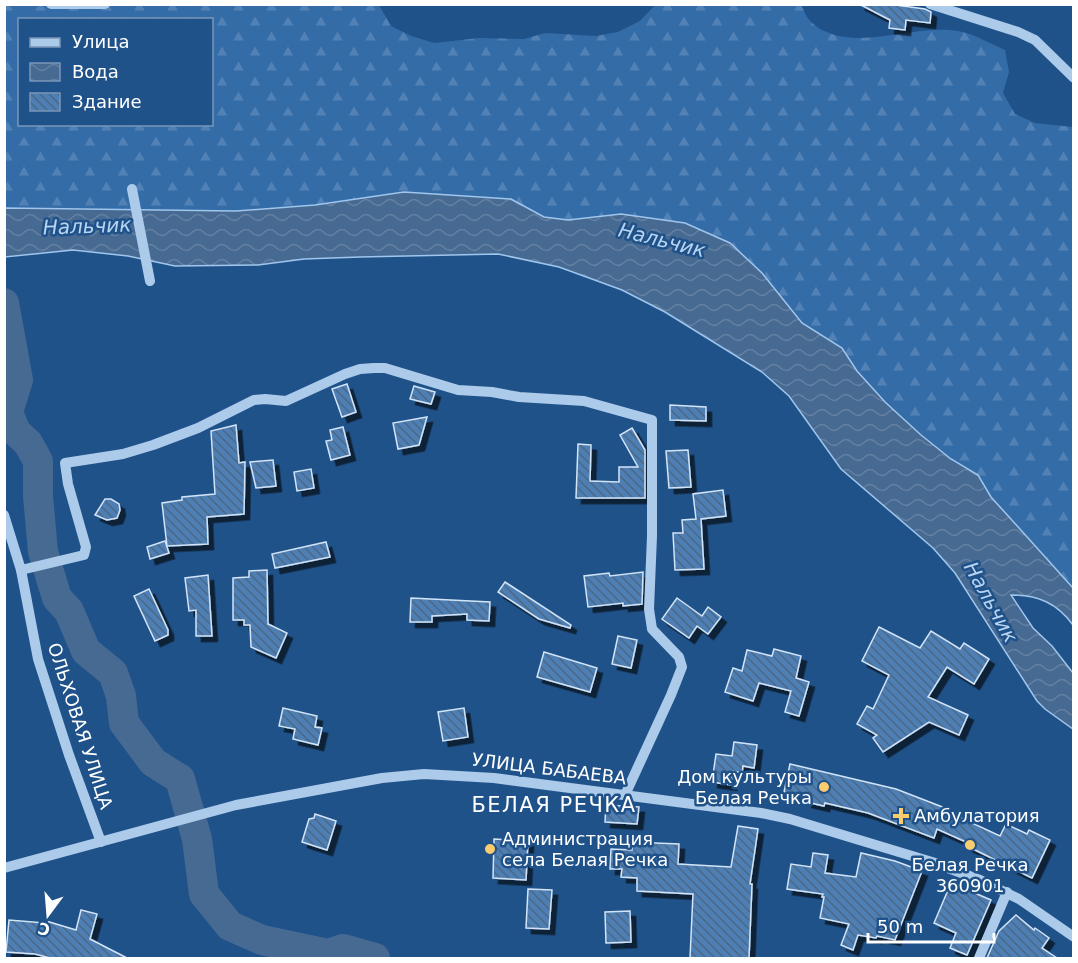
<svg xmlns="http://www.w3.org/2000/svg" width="1078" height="963" viewBox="0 0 1078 963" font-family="'DejaVu Sans',sans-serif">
	<defs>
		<pattern id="forest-firs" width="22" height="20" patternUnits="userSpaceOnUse" patternTransform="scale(1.5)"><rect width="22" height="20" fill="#346ca8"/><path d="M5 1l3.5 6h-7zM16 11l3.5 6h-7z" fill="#5282b5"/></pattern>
		<pattern id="water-waves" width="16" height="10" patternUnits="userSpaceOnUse" patternTransform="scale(1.5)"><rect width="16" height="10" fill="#476a92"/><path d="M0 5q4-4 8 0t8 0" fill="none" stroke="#6380a2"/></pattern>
		<pattern id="building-back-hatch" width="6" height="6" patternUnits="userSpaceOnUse" patternTransform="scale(1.5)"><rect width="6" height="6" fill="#4d7eb4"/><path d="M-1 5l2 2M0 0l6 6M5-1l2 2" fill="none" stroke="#4d6885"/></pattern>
		<filter id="shadow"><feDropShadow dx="5.5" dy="5.5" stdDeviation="0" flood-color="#0009"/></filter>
	</defs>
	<rect width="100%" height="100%" fill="#20528a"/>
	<path fill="url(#forest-firs)" fill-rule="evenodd" d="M656,4L801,5C804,10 806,17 810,21C847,57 912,23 958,31C972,33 991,44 1005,50L1009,72L1003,93L1015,114L1035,123L1073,127V588L991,497L978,475L951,459L921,435L885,402L857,371L842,348L802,323L762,273L730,243L685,223L621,214L568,220L544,217L510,199L315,205L236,211L5,208V5H379L391,26L411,36L434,43L479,38L524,39L545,33L596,36L618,32L640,21ZM20,20H212V124H20Z"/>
	<path fill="url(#water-waves)" stroke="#a0c6ed" stroke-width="1.5" d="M404,192L511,199L544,217L568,220L621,214L685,223L730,243L762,273L802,323L842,348L857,371L885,402L921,435L951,459L978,475L991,497L1073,588V625C1057,603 1038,595 1011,595L1033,628L1052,646L1073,673V729L1045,709L1037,701L955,573L933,548L841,469L789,396L762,372L665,312L622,290L559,267L498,254L360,257L304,259L258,265L175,266L128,256L73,250L5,257V208L236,211L315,205Z"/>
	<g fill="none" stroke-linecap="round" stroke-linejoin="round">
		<polyline stroke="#476a92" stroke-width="30" points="4,303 18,380 8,412 16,432 28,443 38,461 38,496 43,552 57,598 69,611 86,651 113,673 121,696 124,723 153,762 180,779 197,839 204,894 230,926 262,940 328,954 343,949 375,958"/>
	</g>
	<g fill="url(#building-back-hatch)" stroke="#d1e4f8" stroke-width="1.5" filter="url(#shadow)">
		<polygon points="859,4 888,4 925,9 931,12 930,23 906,20 905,30 889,28 890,20"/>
		<polygon points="347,384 356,412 342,417 332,389"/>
		<polygon points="414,386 435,392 431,404 410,399"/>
		<polygon points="670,405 706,407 706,421 670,420"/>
		<polygon points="427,417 419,445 398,449 393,423"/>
		<polygon points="236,425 239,463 245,462 244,514 207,517 208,544 167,546 162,503 182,500 182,497 215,494 211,431"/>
		<polygon points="343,427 350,455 331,460 326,441 332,440 330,430"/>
		<polygon points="632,428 645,450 645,498 576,498 578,444 591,445 590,481 619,482 619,467 638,467 620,435"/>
		<polygon points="688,450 691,487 669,488 666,451"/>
		<polygon points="273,460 276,486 256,488 250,462"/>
		<polygon points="311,469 314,488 297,491 294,472"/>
		<polygon points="723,490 726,516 701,519 704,569 675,570 673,533 683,533 682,520 696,519 693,494"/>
		<polygon points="105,499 111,499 119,504 120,510 117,518 107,520 95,515"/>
		<polygon points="165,541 169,553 150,559 147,547"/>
		<polygon points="326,542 330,557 275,568 272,554"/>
		<polygon points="267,570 268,624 287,633 276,658 251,647 250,625 244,625 244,620 233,620 233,578 249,577 249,571"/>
		<polygon points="643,572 642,604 623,606 623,603 588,607 584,576 609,573 610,576"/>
		<polygon points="208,575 212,636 196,636 196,610 189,611 185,578"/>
		<polygon points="505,582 571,625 570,628 539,619 498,592"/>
		<polygon points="149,589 168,630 168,635 155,641 134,596"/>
		<polygon points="411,598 490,602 489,621 467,620 467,614 432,616 432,622 410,622"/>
		<polygon points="677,598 702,616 708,607 721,617 708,634 697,626 689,638 662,619"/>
		<polygon points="879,627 920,648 931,631 960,649 964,643 989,659 974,684 947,667 928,697 968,715 959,735 929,722 883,752 873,738 877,735 857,724 867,706 873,709 889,675 862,661"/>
		<polygon points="618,636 637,640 631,668 612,664"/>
		<polygon points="774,649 801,656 796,678 809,682 799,716 785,712 791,691 759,683 753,701 725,692 733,668 742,671 747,650 772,656"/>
		<polygon points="544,652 597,668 590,692 537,677"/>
		<polygon points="283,708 317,716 315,727 322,728 318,745 293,739 295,729 279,726"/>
		<polygon points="464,708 468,737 443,741 438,712"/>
		<polygon points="734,742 757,745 754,768 743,766 742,773 733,771 731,785 712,782 716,754 732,756"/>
		<polygon points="790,764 896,789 945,808 944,810 1000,836 1006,824 1027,834 1029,830 1050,840 1032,878 965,845 966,842 937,829 934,838 868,813 825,803 824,806 806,802 807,798 784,792"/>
		<polygon points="606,805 639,807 637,824 605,822"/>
		<polygon points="315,814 336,821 327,850 302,842 309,819 314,818"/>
		<polygon points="738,826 758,829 750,884 752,884 749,958 690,958 693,894 637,891 637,878 621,877 622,869 610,869 611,849 632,850 632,842 679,844 678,864 731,867"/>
		<polygon points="494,839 528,841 526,880 493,878"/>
		<polygon points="813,853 828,855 825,873 856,877 861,853 895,861 922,871 895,940 877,936 876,938 858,935 853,950 841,945 849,924 820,918 824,897 822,897 823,894 787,889 791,864 811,867"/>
		<polygon points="951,883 991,900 967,955 950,948 956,933 934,923"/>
		<polygon points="528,889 552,890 549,929 526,928"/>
		<polygon points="81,910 97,914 90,939 127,958 50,958 35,954 6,952 9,920 45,923 46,921 76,930"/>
		<polygon points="630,911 631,942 606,943 605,912"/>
		<polygon points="1016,915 1034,930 1035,928 1049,938 1042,948 1057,958 987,958 999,931"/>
	</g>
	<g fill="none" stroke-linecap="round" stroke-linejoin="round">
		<g stroke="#accbeb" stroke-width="10">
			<polyline points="51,4 105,4"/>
			<polyline points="930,4 1018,32 1035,40 1074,78"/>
			<polyline points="132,189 150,281"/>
			<polyline points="4,515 21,570 38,659 69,755 101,842"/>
			<polyline points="21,570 84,555 86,547 68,484 65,463 123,454 153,445 198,428 254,400 265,399 286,401 345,374 360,369 374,368 385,368 458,390 492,392 519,397 584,401 652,420 652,536 649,609 652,629 679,657 682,667 671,695 625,795"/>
			<polyline points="4,868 236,805 382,778 424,774 494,778 761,813 790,819 932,862 980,880 1019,899 1074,937"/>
			<polyline points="979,958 1007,892"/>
		</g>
	</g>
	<g fill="#f9cc6d" stroke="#20528a" stroke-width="2">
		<circle cx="824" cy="787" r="6"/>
		<path d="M898 807h6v6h6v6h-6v6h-6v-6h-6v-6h6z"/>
		<circle cx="970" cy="845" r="6"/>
		<circle cx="490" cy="849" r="6"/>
	</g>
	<g text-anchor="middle" stroke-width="5" stroke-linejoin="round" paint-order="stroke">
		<g font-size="18" fill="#fff" stroke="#20528a">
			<text transform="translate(80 726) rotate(72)" y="6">ОЛЬХОВАЯ УЛИЦА</text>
			<text transform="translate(549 769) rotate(7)" y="6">УЛИЦА БАБАЕВА</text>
		</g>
		<g font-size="18" fill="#fff" stroke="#20528a" text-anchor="start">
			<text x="812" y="783" text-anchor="end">Дом культуры<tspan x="812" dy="21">Белая Речка</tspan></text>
			<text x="914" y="822">Амбулатория</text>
			<text x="502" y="845">Администрация<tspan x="502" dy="21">села Белая Речка</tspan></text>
			<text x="970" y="871" text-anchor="middle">Белая Речка<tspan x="970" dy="21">360901</tspan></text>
		</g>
		<g font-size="20" font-style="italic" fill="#b8d4f2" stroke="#20528a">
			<text transform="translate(87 226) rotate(-2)" y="7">Нальчик</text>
			<text transform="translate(662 240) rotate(14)" y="7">Нальчик</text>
			<text transform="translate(991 602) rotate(61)" y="7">Нальчик</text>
		</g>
		<g font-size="21" letter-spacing="1.5" fill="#fff" stroke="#20528a">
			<text x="554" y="812">БЕЛАЯ РЕЧКА</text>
		</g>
	</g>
	<rect width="1078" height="963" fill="none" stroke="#ffffff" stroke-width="12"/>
	<rect x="18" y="18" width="195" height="108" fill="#20528a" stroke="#7997b9" stroke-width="1.5"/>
	<rect x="30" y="38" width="30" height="9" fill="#accbeb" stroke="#7997b9" stroke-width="1.5"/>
	<text x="72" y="48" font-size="18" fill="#ffffff">Улица</text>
	<rect x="30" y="63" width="30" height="18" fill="url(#water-waves)" stroke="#7997b9" stroke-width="1.5"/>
	<text x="72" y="78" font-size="18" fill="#ffffff">Вода</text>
	<rect x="30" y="93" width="30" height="18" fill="url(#building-back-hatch)" stroke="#7997b9" stroke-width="1.5"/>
	<text x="72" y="108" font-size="18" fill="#ffffff">Здание</text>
	<g transform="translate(48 915) rotate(196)" stroke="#20528a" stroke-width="4.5" paint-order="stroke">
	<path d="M0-4.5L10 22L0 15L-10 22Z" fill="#ffffff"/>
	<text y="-9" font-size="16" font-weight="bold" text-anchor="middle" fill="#ffffff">С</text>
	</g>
	<path d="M868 933v9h126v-9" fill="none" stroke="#ffffff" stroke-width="3"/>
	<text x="877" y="933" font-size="18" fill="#ffffff" stroke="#20528a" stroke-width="4.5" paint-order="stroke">50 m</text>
</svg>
